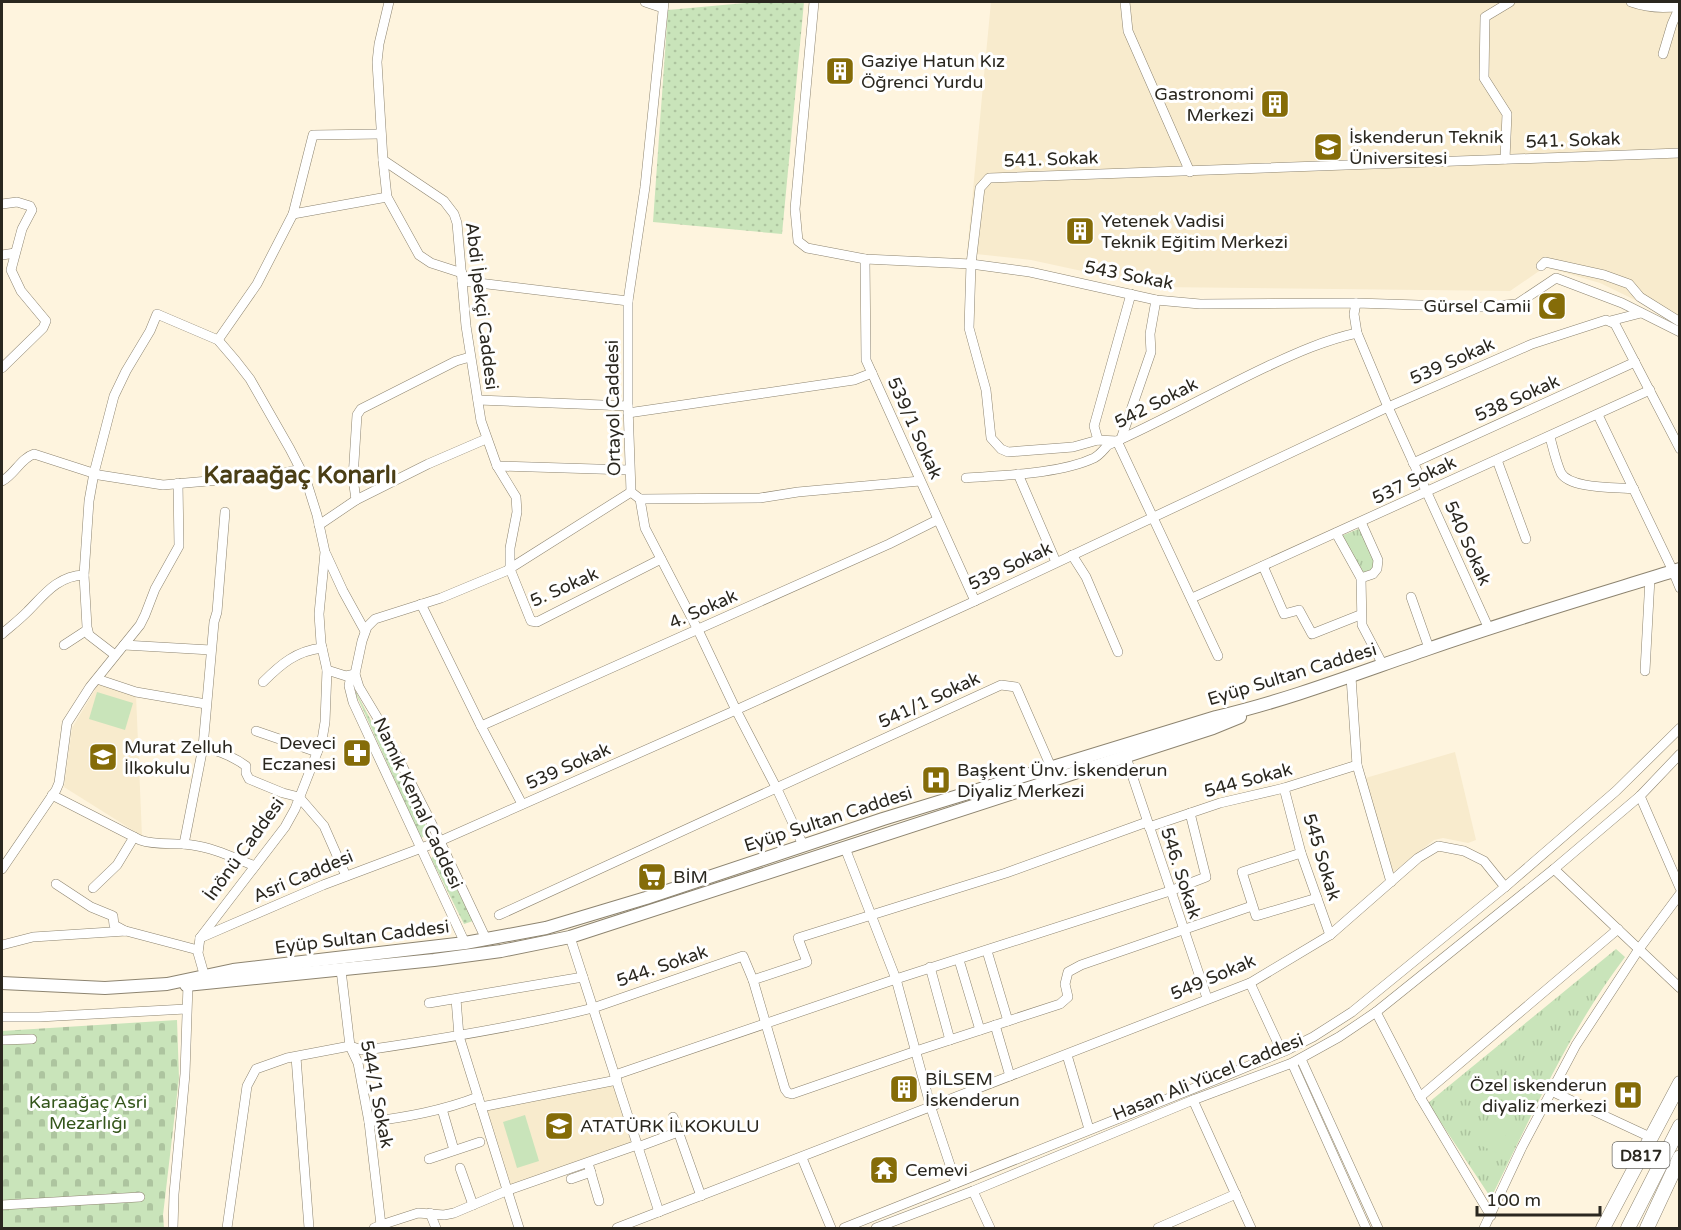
<svg xmlns="http://www.w3.org/2000/svg" width="1681" height="1230" viewBox="0 0 1681 1230" font-family="'Varela Round',sans-serif">
	<defs>
		<pattern id="grass-dots" width="8" height="8" patternUnits="userSpaceOnUse" patternTransform="scale(1.5)"><rect width="8" height="8" fill="#c9e4ba"/><path d="M2 2h.1M6 6h.1" fill="none" stroke="#adc49f" stroke-width="1.8" stroke-linecap="round"/></pattern>
		<pattern id="cemetery-stones" width="16" height="16" patternUnits="userSpaceOnUse" patternTransform="scale(1.5)"><rect width="16" height="16" fill="#c9e4ba"/><path d="M2 7V4a2 2 0 0 1 4 0v3zM10 15v-3a2 2 0 0 1 4 0v3z" fill="#adc49f"/></pattern>
		<pattern id="park-tufts" width="24" height="20" patternUnits="userSpaceOnUse" patternTransform="scale(1.5)"><rect width="24" height="20" fill="#c9e4ba"/><path d="M3 7l-1-3M5 7V3M7 7l1-3M15 17l-1-3M17 17v-4M19 17l1-3" fill="none" stroke="#adc49f"/></pattern>
	</defs>
	<rect width="100%" height="100%" fill="#fef4de"/>
	<g fill="#f8ebcd">
		<polygon points="991,2 1679,2 1679,325 1662,313 1600,283 1545,267 1510,291 1156,287 1031,260 967,253"/>
		<polygon points="99,683 136,695 142,836 64,787 72,728"/>
		<polygon points="1455,752 1476,840 1468,843 1443,838 1434,840 1392,873 1362,779"/>
		<polygon points="617,1080 637,1145 506,1191 481,1107"/>
	</g>
	<g fill="url(#grass-dots)">
		<polygon points="756,2 804,2 782,234 653,222 668,10"/>
		<polygon points="356,692 430,833 421,838 356,694"/>
		<polygon points="439,854 473,921 464,924 431,858"/>
	</g>
	<polygon fill="url(#cemetery-stones)" points="177,1020 179,1078 163,1215 164,1228 2,1228 2,1031"/>
	<g fill="url(#park-tufts)">
		<polygon points="1361,528 1374,557 1373,571 1362,575 1341,536"/>
		<path d="M1616,949L1625,957C1569,1031 1532,1115 1491,1198L1428,1103Z"/>
	</g>
	<g fill="#c9e4ba">
		<polygon points="97,692 133,703 125,730 89,719"/>
		<polygon points="1496,1108 1515,1117 1497,1153 1478,1144"/>
		<polygon points="525,1115 539,1161 517,1168 503,1122"/>
	</g>
	<g fill="none" stroke-linecap="round" stroke-linejoin="round">
		<g stroke="#8d8470" stroke-width="10">
			<g id="minor">
				<polyline points="389,2 379,44 377,62 383,160 444,201 454,214 457,223 466,326 481,421 497,466 516,497 517,512 510,548 510,569 531,621 537,622 661,559"/>
				<polyline points="645,2 663,8"/>
				<polyline points="664,2 645,187 628,301 628,406 631,492 640,499 645,528 698,630 736,710 777,789 803,845"/>
				<polyline points="814,2 795,209 798,241 807,248 865,259 971,264 1030,272 1156,300 1200,304 1356,303 1481,307 1517,304 1556,278 1622,303 1680,332"/>
				<polyline points="1125,2 1128,31 1190,172"/>
				<path d="M1631,2C1648,8 1662,9 1680,6"/>
				<polyline points="1663,54 1672,24 1680,6"/>
				<polyline points="1505,159 1507,114 1484,78 1485,17 1510,2"/>
				<polyline points="383,160 387,197 419,255 431,263 462,273"/>
				<polyline points="2,204 17,202 30,206 32,210 22,229 11,270 21,291 46,321 43,328 2,368"/>
				<polyline points="293,214 387,197"/>
				<polyline points="2,255 15,253"/>
				<polyline points="865,259 866,360 975,601"/>
				<polyline points="1541,266 1545,262 1604,275 1629,284 1640,297 1680,322"/>
				<polyline points="462,281 628,301"/>
				<polyline points="1356,303 1354,314 1357,333 1388,407 1489,629"/>
				<polyline points="1610,321 1641,313"/>
				<polyline points="218,340 257,284 293,214 313,135 381,134"/>
				<polyline points="478,400 628,406"/>
				<polyline points="628,413 854,380 872,373"/>
				<polyline points="1598,415 1673,571 1680,588"/>
				<path d="M1550,437C1553,448 1556,462 1561,473C1570,489 1616,487 1634,489"/>
				<polyline points="1121,439 1151,352 1150,334 1156,300"/>
				<polyline points="1098,440 1094,426 1131,294"/>
				<polyline points="1497,460 1526,539"/>
				<polyline points="1413,463 1635,362"/>
				<polyline points="497,466 629,470"/>
				<polyline points="1018,474 1056,562"/>
				<path d="M966,478C1004,475 1060,474 1094,458C1100,455 1104,449 1108,445C1161,422 1213,392 1266,367C1296,353 1325,340 1357,333"/>
				<path d="M2,481C14,475 21,458 34,454L99,475L163,485L276,475L300,469"/>
				<polyline points="640,499 760,498 798,492 920,481"/>
				<polyline points="356,500 353,478 357,415 361,409 456,361 470,357"/>
				<polyline points="319,525 356,500 428,464 486,439"/>
				<polyline points="1336,533 1361,578 1362,625 1383,665"/>
				<polyline points="326,554 343,591 365,631"/>
				<polyline points="1072,555 1086,577 1118,652"/>
				<polyline points="1263,566 1284,614 1299,610 1312,634 1360,615"/>
				<polyline points="1361,578 1373,574 1377,569 1378,560 1361,522"/>
				<polyline points="1411,597 1429,648"/>
				<polyline points="1192,598 1650,390"/>
				<polyline points="421,604 481,726 522,804"/>
				<path d="M2,634C10,627 19,620 27,612C44,595 57,576 84,575"/>
				<polyline points="64,645 87,630"/>
				<polyline points="124,645 211,650"/>
				<polyline points="115,655 89,635 87,627 84,575 89,501 94,473 114,396 126,371 150,331 157,314 218,340 236,361 250,379 290,449 306,480 317,515 325,552 319,614 321,643 327,670 325,722 322,740 295,809 285,827 200,938 198,953 204,974"/>
				<polyline points="1218,656 1117,441 1098,440 1073,447 1008,452 1001,449 991,438 986,390 969,328 971,264 980,188 989,178 1680,153"/>
				<polyline points="327,670 346,676 355,674"/>
				<polyline points="1645,671 1650,578"/>
				<polyline points="351,676 349,686 353,702 465,943"/>
				<polyline points="1351,677 1357,765 1391,882"/>
				<polyline points="97,679 136,692 206,704"/>
				<path d="M263,682C281,664 296,651 322,648"/>
				<polyline points="481,726 889,544 937,520"/>
				<polyline points="256,731 317,752"/>
				<path d="M203,747C219,751 233,756 246,766V773L249,779L283,793L299,797L324,826L346,876"/>
				<polyline points="1126,757 1207,998"/>
				<polyline points="1284,788 1301,853 1330,935"/>
				<path d="M52,795L140,840C157,846 174,842 192,845C214,848 234,858 255,866"/>
				<polyline points="1640,796 1680,888"/>
				<polyline points="1147,822 1006,873 798,938 807,962 753,980 785,1089 788,1093 792,1094 916,1051 1060,1004 1068,997 1065,984 1068,972 1081,965 1252,906"/>
				<polyline points="1149,827 1220,803 1284,788 1357,765"/>
				<polyline points="184,844 203,747 214,622 217,612 225,512"/>
				<polyline points="845,848 896,979 931,1108 956,1183"/>
				<polyline points="1301,853 1242,872 1256,916 1317,898"/>
				<polyline points="2,869 56,790 59,783 67,723 90,687 140,625 145,615 155,589 179,546 178,483"/>
				<polyline points="1554,869 1680,988"/>
				<polyline points="56,884 91,907 113,916 114,925 125,931"/>
				<polyline points="93,888 117,865 134,837"/>
				<polyline points="499,915 1001,685 1016,687 1051,767"/>
				<polyline points="570,937 659,1212"/>
				<polyline points="200,938 323,885 440,841 736,710 975,601 1388,407 1532,344 1606,320 1615,324 1680,449"/>
				<polyline points="486,939 428,816 377,717 359,687 355,674 362,641 367,627 375,619 441,598 506,571 631,492"/>
				<polyline points="2,945 33,937 126,931 198,950"/>
				<polyline points="987,951 1008,1021"/>
				<polyline points="959,960 980,1030"/>
				<polyline points="930,967 950,1040"/>
				<polyline points="341,970 350,1046 358,1063 369,1122 381,1225"/>
				<polyline points="1250,983 1282,1052"/>
				<polyline points="456,999 459,1036 519,1228"/>
				<polyline points="429,1003 583,977"/>
				<polyline points="1376,1012 1420,1097 1491,1216"/>
				<polyline points="2,1017 39,1017 186,1009"/>
				<polyline points="995,1025 1010,1076"/>
				<polyline points="2,1040 32,1039"/>
				<polyline points="1067,1055 1089,1129"/>
				<polyline points="296,1057 309,1228"/>
				<polyline points="1301,1059 1378,1228"/>
				<polyline points="1292,1063 1366,1228"/>
				<polyline points="615,1075 896,979 1170,891 1206,877 1190,813"/>
				<polyline points="1551,1091 1650,1137"/>
				<polyline points="1420,1097 1618,929"/>
				<polyline points="1193,1100 1251,1228"/>
				<polyline points="481,1107 617,1080"/>
				<polyline points="442,1109 454,1150"/>
				<polyline points="673,1117 701,1196"/>
				<path d="M369,1122C406,1117 442,1111 478,1097"/>
				<polyline points="638,1147 678,1132"/>
				<polyline points="802,1158 831,1228"/>
				<polyline points="429,1159 480,1142"/>
				<polyline points="588,1163 599,1201"/>
				<polyline points="460,1168 473,1205"/>
				<polyline points="571,1179 591,1172"/>
				<polyline points="973,1191 990,1228"/>
				<polyline points="2,1205 140,1197"/>
				<polyline points="430,1213 436,1228"/>
				<polyline points="173,1228 174,1194 185,1074 188,985"/>
				<path d="M227,1228L247,1086L256,1069L287,1058L350,1046L362,1050L373,1049C447,1038 521,1026 593,1008L743,956L753,980"/>
				<polyline points="374,1228 381,1225 418,1213 444,1215 454,1213 506,1191 637,1145"/>
				<polyline points="617,1228 1250,983 1330,935 1418,858 1438,846 1464,851 1484,861 1505,887"/>
				<polyline points="844,1228 1222,1077 1285,1051 1313,1037 1352,1012 1505,887 1616,791 1680,728"/>
				<polyline points="876,1228 973,1191 1193,1100 1292,1063 1339,1037 1376,1012 1554,869 1640,796 1680,754"/>
				<polyline points="1158,1228 1236,1194"/>
				<polyline points="1484,1228 1522,1147 1576,1045 1639,949 1680,894"/>
			</g>
		</g>
		<g stroke="#8d8470" stroke-width="14">
			<g id="major">
				<path d="M2,983L105,988L167,984L233,970L465,943L546,928L646,898L883,819L1216,717C1289,700 1358,673 1428,649C1511,620 1596,595 1680,569"/>
				<polyline points="186,985 434,960 501,951 570,937 1213,728 1240,717"/>
			</g>
		</g>
		<g stroke="#8d8470" stroke-width="15">
			<g id="highway">
				<polyline points="1603,1228 1680,1083"/>
				<polyline points="1628,1228 1680,1126"/>
				<polyline points="1647,1228 1680,1157"/>
			</g>
		</g>
		<use href="#minor" stroke="#fff" stroke-width="9"/>
		<use href="#major" stroke="#fff" stroke-width="12"/>
		<use href="#highway" stroke="#fff" stroke-width="14"/>
	</g>
	<defs>
		<g id="building-square" transform="scale(1.5)"><rect x="-9" y="-9" width="18" height="18" rx="4" fill="#856c08" stroke="#fff"/><path d="M-4-6H4V6H1V3H-1V6H-4ZM-2.5-4.3h1.7v1.8h-1.7ZM.8-4.3h1.7v1.8H.8ZM-2.5-1h1.7V.8h-1.7ZM.8-1h1.7V.8H.8Z" fill="#fff"/></g>
		<g id="university-square" transform="scale(1.5)"><rect x="-9" y="-9" width="18" height="18" rx="4" fill="#856c08" stroke="#fff"/><path d="M0-5L7-2L0 1L-7-2ZM-4 1L0 2.5L4 1V4Q0 6-4 4Z" fill="#fff"/></g>
		<g id="mosque-square" transform="scale(1.5)"><rect x="-9" y="-9" width="18" height="18" rx="4" fill="#856c08" stroke="#fff"/><path d="M3.5-4.9A6 6 0 1 0 3.5 4.9A5 5 0 1 1 3.5-4.9Z" fill="#fff"/></g>
		<g id="pharmacy-square" transform="scale(1.5)"><rect x="-9" y="-9" width="18" height="18" rx="4" fill="#856c08" stroke="#fff"/><path d="M-2-6h4v4h4v4h-4v4h-4v-4h-4v-4h4Z" fill="#fff"/></g>
		<g id="school-square" transform="scale(1.5)"><rect x="-9" y="-9" width="18" height="18" rx="4" fill="#856c08" stroke="#fff"/><path d="M0-5L7-2L0 1L-7-2ZM-4 1L0 2.5L4 1V4Q0 6-4 4Z" fill="#fff"/></g>
		<g id="hospital-square" transform="scale(1.5)"><rect x="-9" y="-9" width="18" height="18" rx="4" fill="#856c08" stroke="#fff"/><path d="M-5-5h3v3.5h4V-5h3V5h-3V1.5h-4V5h-3Z" fill="#fff"/></g>
		<g id="supermarket-square" transform="scale(1.5)"><rect x="-9" y="-9" width="18" height="18" rx="4" fill="#856c08" stroke="#fff"/><path d="M-6-5.5h2.5l.6 2H6L4.5 2H-2.5L-4.4-4H-6ZM-1.5 3.2a1.3 1.3 0 1 0 .1 0ZM3 3.2a1.3 1.3 0 1 0 .1 0Z" fill="#fff"/></g>
		<g id="temple-square" transform="scale(1.5)"><rect x="-9" y="-9" width="18" height="18" rx="4" fill="#856c08" stroke="#fff"/><path d="M0-6L5-2H3V0L6.5 2.5H4V6H1.5V3h-3V6H-4V2.5H-6.5L-3 0V-2H-5Z" fill="#fff"/></g>
	</defs>
	<g fill-rule="evenodd">
		<use href="#building-square" x="840" y="71"/>
		<use href="#building-square" x="1275" y="104"/>
		<use href="#university-square" x="1328" y="147"/>
		<use href="#building-square" x="1080" y="231"/>
		<use href="#mosque-square" x="1552" y="306"/>
		<use href="#pharmacy-square" x="357" y="753"/>
		<use href="#school-square" x="103" y="757"/>
		<use href="#hospital-square" x="936" y="780"/>
		<use href="#supermarket-square" x="652" y="877"/>
		<use href="#building-square" x="904" y="1089"/>
		<use href="#hospital-square" x="1628" y="1095"/>
		<use href="#school-square" x="559" y="1126"/>
		<use href="#temple-square" x="884" y="1170"/>
	</g>
	<g text-anchor="middle" stroke-width="6" stroke-linejoin="round" paint-order="stroke">
		<rect fill="#fff" stroke="#6a6862" stroke-width="1.5" x="1612.5" y="1142" width="57" height="26" rx="4.5"/>
		<g font-size="16" font-weight="bold" fill="#2a271f">
			<text x="1641" y="1161">D817</text>
		</g>
		<g font-size="18" fill="#2a271f" stroke="#fff" text-anchor="start">
			<text x="861" y="67">Gaziye Hatun Kız<tspan x="861" dy="21">Öğrenci Yurdu</tspan></text>
			<text x="1254" y="100" text-anchor="end">Gastronomi<tspan x="1254" dy="21">Merkezi</tspan></text>
			<text x="1349" y="143">İskenderun Teknik<tspan x="1349" dy="21">Üniversitesi</tspan></text>
			<text x="1101" y="227">Yetenek Vadisi<tspan x="1101" dy="21">Teknik Eğitim Merkezi</tspan></text>
			<text x="1531" y="312" text-anchor="end">Gürsel Camii</text>
			<text x="336" y="749" text-anchor="end">Deveci<tspan x="336" dy="21">Eczanesi</tspan></text>
			<text x="124" y="753">Murat Zelluh<tspan x="124" dy="21">İlkokulu</tspan></text>
			<text x="957" y="776">Başkent Ünv. İskenderun<tspan x="957" dy="21">Diyaliz Merkezi</tspan></text>
			<text x="673" y="883">BİM</text>
			<text x="925" y="1085">BİLSEM<tspan x="925" dy="21">İskenderun</tspan></text>
			<text x="1607" y="1091" text-anchor="end">Özel iskenderun<tspan x="1607" dy="21">diyaliz merkezi</tspan></text>
			<text x="580" y="1132">ATATÜRK İLKOKULU</text>
			<text x="905" y="1176">Cemevi</text>
		</g>
		<g font-size="18" fill="#2a271f" stroke="#fff">
			<text transform="translate(1573 140) rotate(-2)" y="6">541. Sokak</text>
			<text transform="translate(1051 159) rotate(-2)" y="6">541. Sokak</text>
			<text transform="translate(1129 275) rotate(11)" y="6">543 Sokak</text>
			<text transform="translate(482 306) rotate(83)" y="6">Abdi İpekçi Caddesi</text>
			<text transform="translate(1452 361) rotate(-24)" y="6">539 Sokak</text>
			<text transform="translate(1517 398) rotate(-24)" y="6">538 Sokak</text>
			<text transform="translate(1156 403) rotate(-27)" y="6">542 Sokak</text>
			<text transform="translate(613 408) rotate(-91)" y="6">Ortayol Caddesi</text>
			<text transform="translate(915 428) rotate(66)" y="6">539/1 Sokak</text>
			<text transform="translate(1414 480) rotate(-25)" y="6">537 Sokak</text>
			<text transform="translate(1468 543) rotate(66)" y="6">540 Sokak</text>
			<text transform="translate(1010 566) rotate(-25)" y="6">539 Sokak</text>
			<text transform="translate(564 587) rotate(-24)" y="6">5. Sokak</text>
			<text transform="translate(703 609) rotate(-24)" y="6">4. Sokak</text>
			<text transform="translate(1292 674) rotate(-17)" y="6">Eyüp Sultan Caddesi</text>
			<text transform="translate(929 700) rotate(-25)" y="6">541/1 Sokak</text>
			<text transform="translate(568 766) rotate(-24)" y="6">539 Sokak</text>
			<text transform="translate(1248 780) rotate(-15)" y="6">544 Sokak</text>
			<text transform="translate(418 803) rotate(65)" y="6">Namık Kemal Caddesi</text>
			<text transform="translate(828 819) rotate(-18)" y="6">Eyüp Sultan Caddesi</text>
			<text transform="translate(244 849) rotate(-54)" y="6">İnönü Caddesi</text>
			<text transform="translate(1322 857) rotate(73)" y="6">545 Sokak</text>
			<text transform="translate(1181 873) rotate(72)" y="6">546. Sokak</text>
			<text transform="translate(303 876) rotate(-23)" y="6">Asri Caddesi</text>
			<text transform="translate(362 937) rotate(-7)" y="6">Eyüp Sultan Caddesi</text>
			<text transform="translate(662 966) rotate(-19)" y="6">544. Sokak</text>
			<text transform="translate(1213 977) rotate(-23)" y="6">549 Sokak</text>
			<text transform="translate(1208 1077) rotate(-22)" y="6">Hasan Ali Yücel Caddesi</text>
			<text transform="translate(377 1094) rotate(79)" y="6">544/1 Sokak</text>
		</g>
		<g font-size="18" fill="#34561b" stroke="#fff">
			<text x="88" y="1108">Karaağaç Asri<tspan x="88" dy="21">Mezarlığı</tspan></text>
		</g>
		<g font-size="24" font-weight="bold" fill="#4a3e15" stroke="#fff">
			<text x="300" y="483">Karaağaç Konarlı</text>
		</g>
	</g>
	<rect width="1681" height="1230" fill="none" stroke="#2a271f" stroke-width="6"/>
	<path d="M1477 1206v9h123v-9" fill="none" stroke="#2a271f" stroke-width="3"/>
	<text x="1486" y="1206" font-size="18" fill="#2a271f" stroke="#ffffff" stroke-width="4.5" paint-order="stroke">100 m</text>
</svg>
